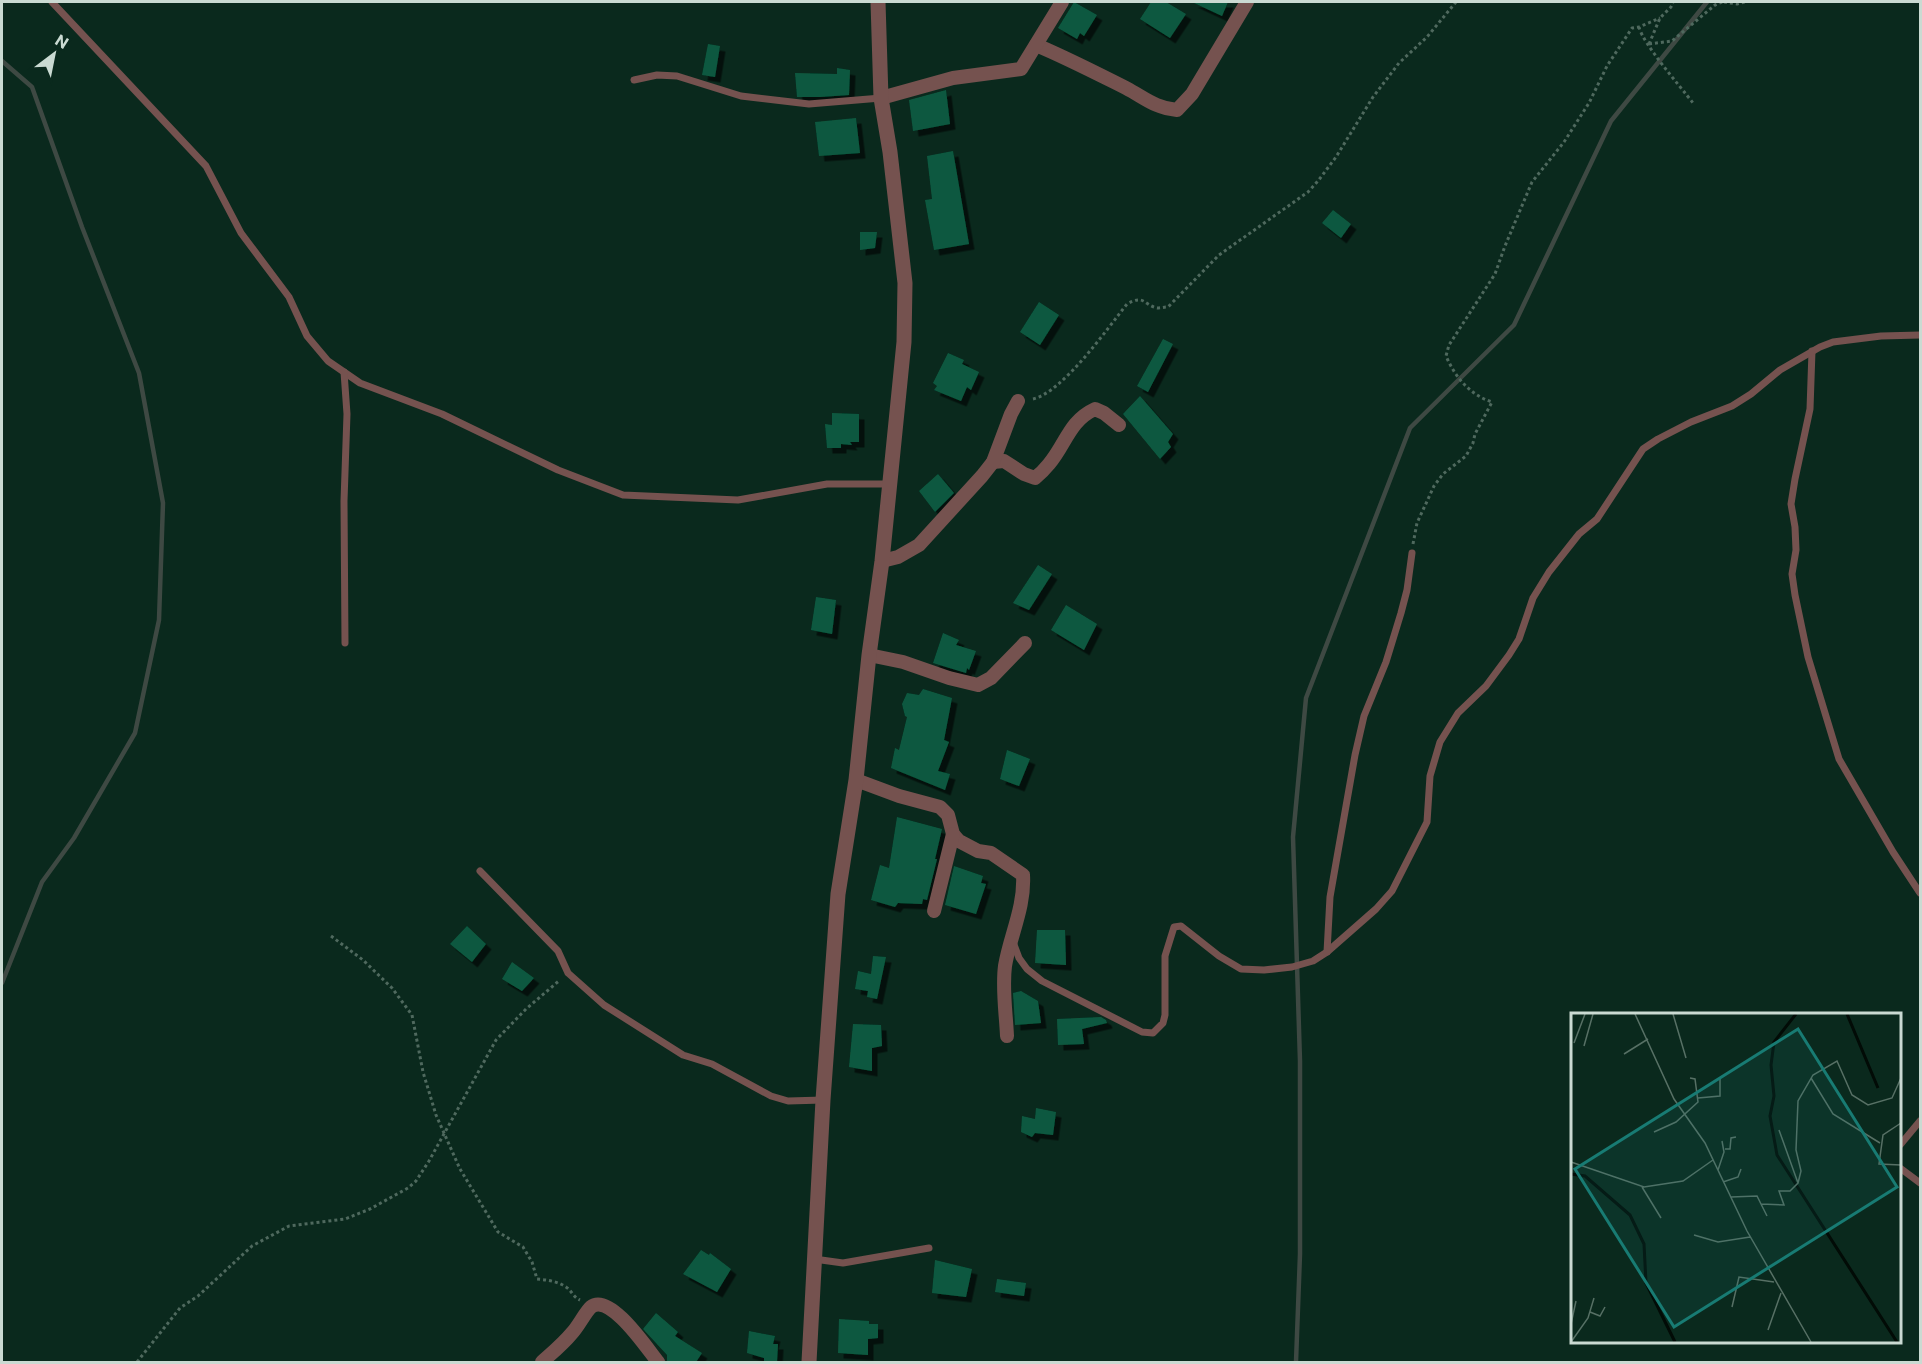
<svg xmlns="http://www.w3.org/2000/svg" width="1922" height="1364" viewBox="0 0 1922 1364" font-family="Commissioner,sans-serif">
	<defs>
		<filter id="shadow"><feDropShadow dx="5.5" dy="5.5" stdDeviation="0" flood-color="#0009"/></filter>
	</defs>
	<rect width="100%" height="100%" fill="#0a291d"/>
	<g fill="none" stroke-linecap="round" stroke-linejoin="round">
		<g stroke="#3e4943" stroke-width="4.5">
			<polyline points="2,61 32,87 82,227 139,373 163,503 159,620 135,733 74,838 42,882 2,983"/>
			<polyline points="1296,1362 1300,1254 1300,1061 1293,837 1306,698 1410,428 1514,325 1611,121 1707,2"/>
		</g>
	</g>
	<g fill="#0b593f" filter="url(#shadow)">
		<polygon points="1074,2 1097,15 1084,36 1080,33 1077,39 1058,28"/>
		<polygon points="1151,2 1166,2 1186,14 1170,38 1140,19"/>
		<polygon points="1192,2 1228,2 1222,16"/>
		<polygon points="708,44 720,46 715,77 702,75"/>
		<polygon points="837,68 850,70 849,95 820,97 797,97 795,73 837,74"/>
		<polygon points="946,90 950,124 913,131 909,100"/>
		<polygon points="856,118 860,153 819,156 815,122"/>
		<polygon points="953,151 969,244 934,250 925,200 932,199 927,156"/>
		<polygon points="1333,210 1351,224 1341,238 1322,223"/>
		<polygon points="860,232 877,232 875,248 860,250"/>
		<polygon points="1039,302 1059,315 1040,345 1020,332"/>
		<polygon points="1163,339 1173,344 1148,392 1137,386"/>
		<polygon points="948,353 964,360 962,364 979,372 971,390 967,387 961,401 934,390 937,386 933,383"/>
		<polygon points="1140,396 1173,434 1168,442 1171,447 1160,459 1123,414"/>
		<polygon points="832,413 859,414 859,442 850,442 852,445 841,444 841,448 827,448 825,424 832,425"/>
		<polygon points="938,474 954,493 935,512 919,491"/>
		<polygon points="1038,565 1052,574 1029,610 1013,603"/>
		<polygon points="816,597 836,600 832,634 811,630"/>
		<polygon points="1066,605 1097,624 1084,650 1051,630"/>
		<polygon points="943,633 959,640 956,645 976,651 969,670 967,668 966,673 933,663"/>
		<polygon points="923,689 952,698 944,740 949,742 938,771 950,774 945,790 891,768 895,748 899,750 907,717 905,716 902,704 907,693 919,695"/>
		<polygon points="1007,750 1030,759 1019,786 1000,779"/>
		<polygon points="897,817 942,829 935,859 937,859 927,900 923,899 922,904 898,903 895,907 871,900 880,865 889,868"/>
		<polygon points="954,866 983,876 981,883 986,884 976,914 945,905"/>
		<polygon points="467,926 486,944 472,962 450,944"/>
		<polygon points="1037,930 1065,930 1066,965 1035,963"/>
		<polygon points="873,956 886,957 877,999 867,997 868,991 855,989 858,971 871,974"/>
		<polygon points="512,962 534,978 522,991 502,979"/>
		<polygon points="1021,991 1038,1001 1041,1023 1015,1025 1013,993"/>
		<polygon points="1101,1017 1106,1020 1107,1023 1082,1029 1084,1044 1058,1045 1057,1019"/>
		<polygon points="853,1024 881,1025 882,1046 872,1048 872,1071 849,1067"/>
		<polygon points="1036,1108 1056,1112 1053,1135 1035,1133 1032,1137 1021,1132 1022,1116 1035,1119"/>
		<polygon points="701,1250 709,1255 710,1253 731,1269 717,1292 683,1274"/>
		<polygon points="935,1260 972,1269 966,1297 932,1293"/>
		<polygon points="997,1279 1026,1283 1024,1296 995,1292"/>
		<polygon points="656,1313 678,1332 675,1336 702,1353 696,1362 667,1362 667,1355 643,1329"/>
		<polygon points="839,1319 869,1321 869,1324 878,1324 878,1338 868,1339 868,1355 838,1353"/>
		<polygon points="749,1331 775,1336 773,1344 778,1344 777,1362 764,1362 764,1358 747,1353"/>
	</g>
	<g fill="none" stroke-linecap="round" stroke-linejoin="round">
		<g stroke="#4f695e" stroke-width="3" stroke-dasharray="3 3" stroke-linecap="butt">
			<polyline points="1724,2 1737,4 1745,2"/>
			<path d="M1639,27C1643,44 1680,86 1693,103"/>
			<polyline points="1649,44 1672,41 1715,5 1722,2"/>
			<polyline points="1649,44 1660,18 1671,7 1673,2"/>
			<path d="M1033,399C1063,392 1107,329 1127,304C1144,294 1144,305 1157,308C1161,308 1164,307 1168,307L1219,255L1308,192L1318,181L1336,157L1373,97L1399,63L1427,37L1456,2"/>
			<path d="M1413,544L1417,523L1434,486L1443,474L1466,456L1473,443L1475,434L1492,402C1470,395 1455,377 1446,356L1449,345L1495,274L1505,246L1532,182L1564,142L1589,103L1607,66L1632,28L1639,27L1660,18"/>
			<path d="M331,936L363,960L392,988L412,1015L423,1072L436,1115L460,1169L498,1232L523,1247L532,1262L537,1279C547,1280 557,1281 566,1287C572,1291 573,1297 580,1300"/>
			<polyline points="137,1362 180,1308 198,1296 252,1246 289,1226 345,1219 370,1209 408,1188 416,1181 429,1161 496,1040 526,1009 560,980"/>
		</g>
		<g stroke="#75524f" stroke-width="7">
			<polyline points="52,2 206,166 241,233 289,297 307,336 328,361 360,383 442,414 558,470 623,495 738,500 827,484 890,484"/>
			<polyline points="634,80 657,75 677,76 741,96 809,104 881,98"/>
			<polyline points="1812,351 1810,409 1795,479 1791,504 1795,527 1796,550 1792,574 1795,595 1808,657 1839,759 1893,852 1920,893"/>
			<polyline points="344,372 347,414 344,501 345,643"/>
			<polyline points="480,871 558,951 568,973 604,1005 683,1055 712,1064 771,1096 788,1101 823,1100"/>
			<polyline points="1013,942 1019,958 1027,969 1042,981 1142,1032 1153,1033 1163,1023 1165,1015 1165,956 1174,927 1181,926 1219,956 1241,969 1264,970 1292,967 1313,961 1327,952 1376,909 1392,891 1427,822 1430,776 1440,742 1458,713 1486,686 1509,655 1519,639 1533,598 1549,572 1579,534 1597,519 1643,449 1658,439 1691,422 1732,406 1751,394 1780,370 1820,347 1833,342 1881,336 1920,335"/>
			<polyline points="1327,952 1330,897 1355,755 1364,716 1386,662 1401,613 1407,590 1412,553"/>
			<polyline points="1900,1145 1920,1121"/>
			<polyline points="1900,1168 1920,1183"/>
			<polyline points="814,1259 843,1263 929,1248"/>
		</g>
		<g stroke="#75524f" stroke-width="14">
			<path d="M1036,45C1067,58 1096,73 1126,88C1145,98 1155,108 1177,110L1192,94L1247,2"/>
			<polyline points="881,98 953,78 1021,69 1062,2"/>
			<path d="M993,462L1004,461L1024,474L1035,478C1040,474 1045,469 1049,464C1066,444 1069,421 1095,409L1104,413L1119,425"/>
			<polyline points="882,561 898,557 919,545 982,476 993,462 1011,414 1018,401"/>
			<polyline points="869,655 903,662 949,678 978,685 991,678 1025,643"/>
			<path d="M856,780L899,796L940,807L948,815L953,834L959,841L978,851L991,853L1023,875C1025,907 1010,936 1005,966C1002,989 1006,1013 1007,1036"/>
			<polyline points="934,911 953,834"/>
			<path d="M542,1362C552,1353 563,1344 572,1333C578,1327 586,1311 591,1307C610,1292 648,1350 658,1362"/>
		</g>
		<polyline stroke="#75524f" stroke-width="15" points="809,1362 823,1100 838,894 856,780 869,655 882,561 904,342 905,283 890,152 881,98 878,2"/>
	</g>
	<g transform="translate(1571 1013)">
		<rect width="330" height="330" fill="#0a291d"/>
		<path fill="none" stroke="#020b06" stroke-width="3" d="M225,1L203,29L200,52L203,83L199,103L206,142L326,329M276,1L307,75M0,161L14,163L59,202L73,231L75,270L104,329"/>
		<path fill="none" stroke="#577065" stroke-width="1.5" d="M64,1L103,86L134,130L176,218L240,329M102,1L115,45M3,30L14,1M13,33L22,1M53,41L77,26M240,65L262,101L309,130M127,85L149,83V64M330,110L312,122L308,151L330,152M208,117L227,170M83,119L105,109L127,89L124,66L119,65M154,136H159L160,125L165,124M0,149L73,174L112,168L142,147M147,157L153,139L151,128M152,169L167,164L170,156M71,174L90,205M160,184L186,183L196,203M190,191L213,192L208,178H219L227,170L230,158L225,137L227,88L242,62L266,48L281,82L297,92L321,85L330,65M123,222L147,229L179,224M161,294L168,264L203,269M19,299L29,303L34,294M0,311L5,288M197,317L210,280M0,329L17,305L23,285"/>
		<path fill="#187b73" fill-opacity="0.15" stroke="#187b73" stroke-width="3" d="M227,16L326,174L103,314L4,156Z"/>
		<rect width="330" height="330" fill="none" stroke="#cadad2" stroke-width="3"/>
	</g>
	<rect width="1922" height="1364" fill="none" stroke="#cadad2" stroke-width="6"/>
	<g transform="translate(54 54) rotate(32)" stroke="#0a291d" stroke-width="4.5" paint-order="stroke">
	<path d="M0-4.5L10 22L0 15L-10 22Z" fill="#cadad2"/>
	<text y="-9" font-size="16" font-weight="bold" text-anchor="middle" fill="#cadad2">N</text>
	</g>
</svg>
